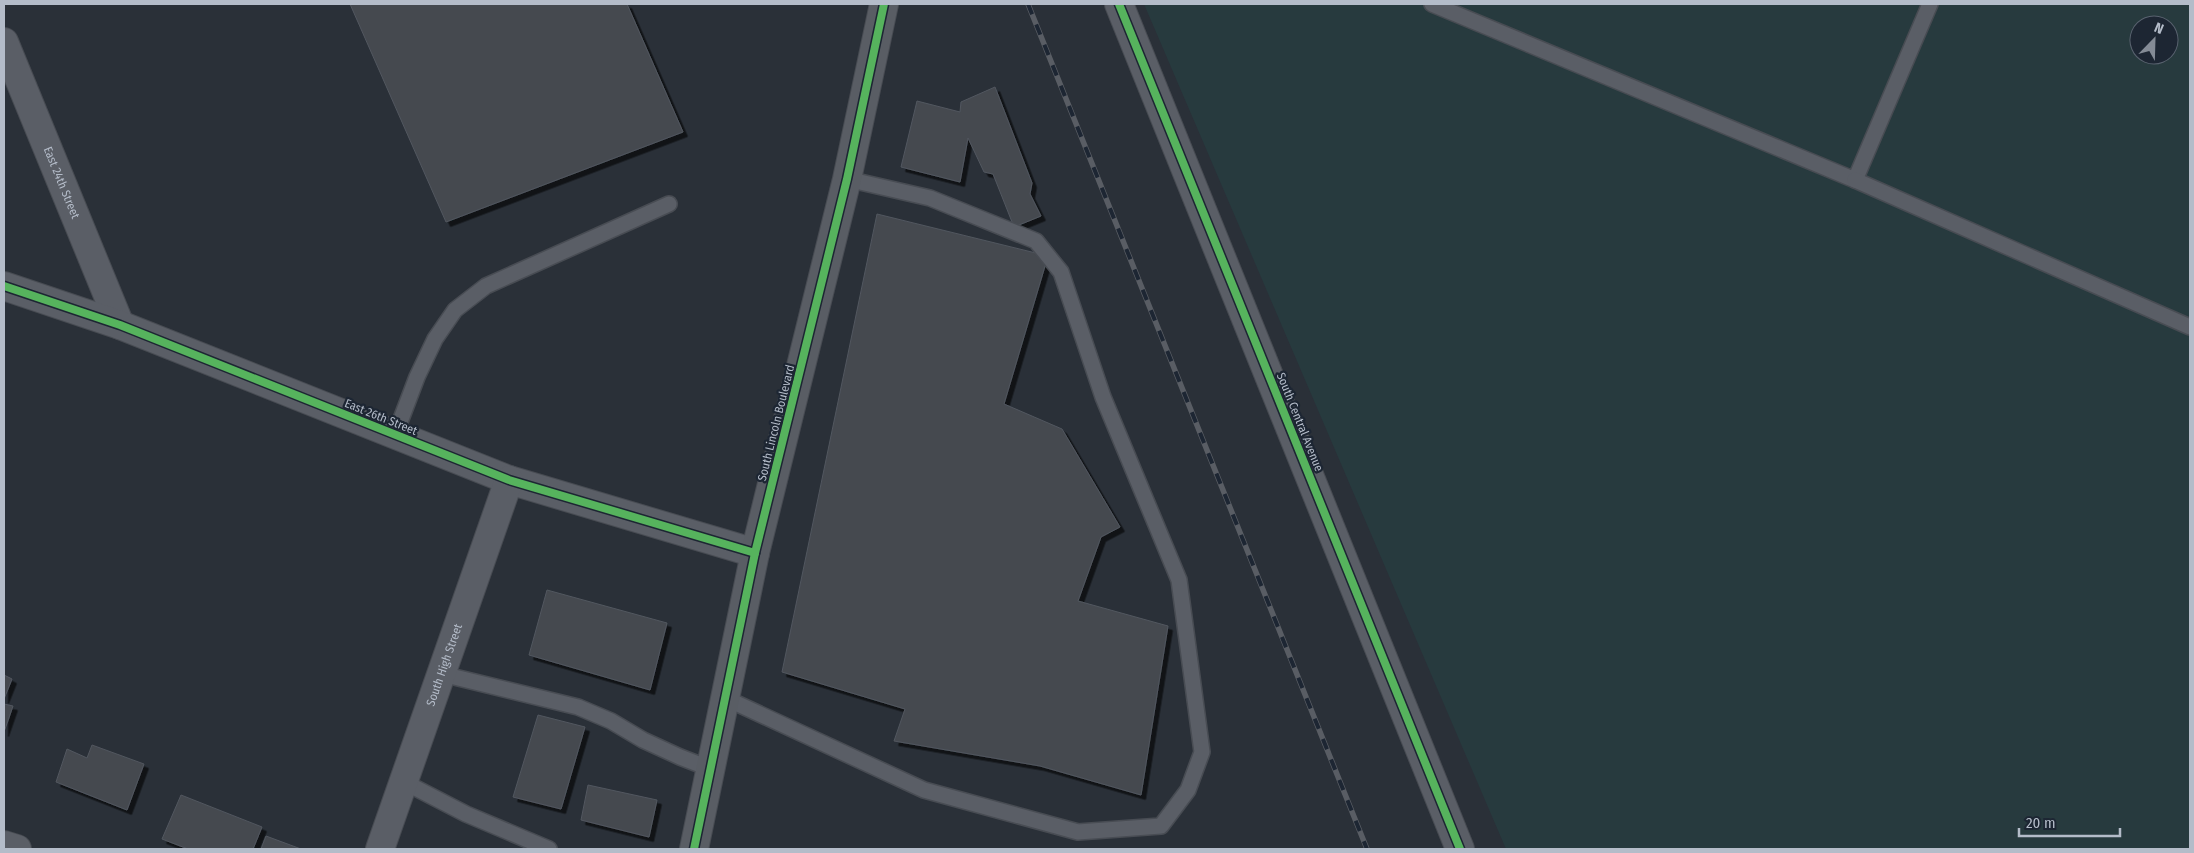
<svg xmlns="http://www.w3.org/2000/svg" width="2194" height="853" viewBox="0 0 2194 853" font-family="'Fira Sans Condensed',sans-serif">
	<defs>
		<filter id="shadow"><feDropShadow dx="4.5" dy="4.5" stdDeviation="0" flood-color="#0009"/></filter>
	</defs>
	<rect width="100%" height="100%" fill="#2a3038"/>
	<path fill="#273a3e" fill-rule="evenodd" d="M1144,4H2190V849H1506ZM2139,25H2169V55H2139Z"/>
	<g fill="#444950" stroke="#52575f" filter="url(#shadow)">
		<polygon points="350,4 627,4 683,132 446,222"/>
		<polygon points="995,87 1032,183 1030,194 1041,216 1014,227 993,174 984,172 968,138 960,182 901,167 917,101 960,112 961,102"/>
		<polygon points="877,214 1048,256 1004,404 1062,429 1120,527 1101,537 1078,601 1168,626 1141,795 1040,766 894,741 905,709 782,672"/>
		<polygon points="547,590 667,623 650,690 529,655"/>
		<polygon points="4,675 12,679 4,699"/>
		<polygon points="4,704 13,706 4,732"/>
		<polygon points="538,715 585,727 561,809 513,797"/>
		<polygon points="92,745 144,764 127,810 56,782 67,749 87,758"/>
		<polygon points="588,785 657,800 649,837 581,820"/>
		<polygon points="181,795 262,827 253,849 188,849 162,839"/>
		<polygon points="266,836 301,849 261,849"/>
	</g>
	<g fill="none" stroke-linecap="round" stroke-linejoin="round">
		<g stroke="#484c53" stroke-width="18">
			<g id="lane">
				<polyline points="1432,4 1855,180 1930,4"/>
				<polyline points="1855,180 2190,327"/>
				<polyline points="395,435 417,377 435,339 455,310 486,286 669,204"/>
				<polyline points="442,674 578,707 611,721 643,740 680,757 711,769"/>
				<polyline points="725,698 924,790 1078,832 1161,826 1188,790 1202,752 1179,580 1103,397 1061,272 1036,241 930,198 847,179"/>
				<polyline points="404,782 466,814 549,849"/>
			</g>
		</g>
		<g stroke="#484c53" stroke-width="30">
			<g id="street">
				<polyline points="1119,4 1460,849"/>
				<path id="s1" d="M4,42L120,325"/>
				<polyline points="4,286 120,325 509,480 755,553"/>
				<polyline points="4,845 17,849"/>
				<path id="s2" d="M380,849L509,480"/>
			</g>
		</g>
		<g stroke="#484c53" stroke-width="30">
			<polyline id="secondary" points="694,849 755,553 847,179 884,4"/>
		</g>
		<use href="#lane" stroke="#5a5e66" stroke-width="15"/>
		<use href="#street" stroke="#5a5e66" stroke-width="28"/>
		<use href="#secondary" stroke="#595d64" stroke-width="28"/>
		<g stroke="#595d64" stroke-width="5.5">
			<polyline id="rail" points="1028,4 1367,849"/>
		</g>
		<use href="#rail" stroke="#1d2633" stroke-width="4" stroke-dasharray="11" stroke-linecap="butt"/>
		<g stroke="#1d2633" stroke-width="11">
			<g id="cycleway">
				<polyline points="1119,4 1460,849"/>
				<polyline points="4,286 120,325 509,480 755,553"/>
				<polyline points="694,849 755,553 847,179 884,4"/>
			</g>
		</g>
		<use href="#cycleway" stroke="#56b35d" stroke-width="8"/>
	</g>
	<g text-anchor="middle" stroke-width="4.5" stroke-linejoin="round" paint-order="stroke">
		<g font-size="12" fill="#b4bcc9" stroke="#1d2633">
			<text dy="4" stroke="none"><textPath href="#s1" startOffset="152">East 24th Street</textPath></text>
			<text transform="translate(381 417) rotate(22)" y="4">East 26th Street</text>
			<text transform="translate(1300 422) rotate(68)" y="4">South Central Avenue</text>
			<text transform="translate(776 423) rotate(-76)" y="4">South Lincoln Boulevard</text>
			<text dy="4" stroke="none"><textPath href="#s2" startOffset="195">South High Street</textPath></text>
		</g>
	</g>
	<rect width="2194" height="853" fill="none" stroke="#b4bcc9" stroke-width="10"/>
	<g transform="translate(2154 40) rotate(23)"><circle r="24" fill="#1d2633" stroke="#59626f"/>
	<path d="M0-4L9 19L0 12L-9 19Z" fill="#848b96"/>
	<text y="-8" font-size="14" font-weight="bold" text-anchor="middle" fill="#b4bcc9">N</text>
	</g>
	<path d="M2019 828v8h101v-8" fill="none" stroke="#b4bcc9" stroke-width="2.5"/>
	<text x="2026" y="828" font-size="15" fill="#b4bcc9" stroke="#1d2633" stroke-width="4" paint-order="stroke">20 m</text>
</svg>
